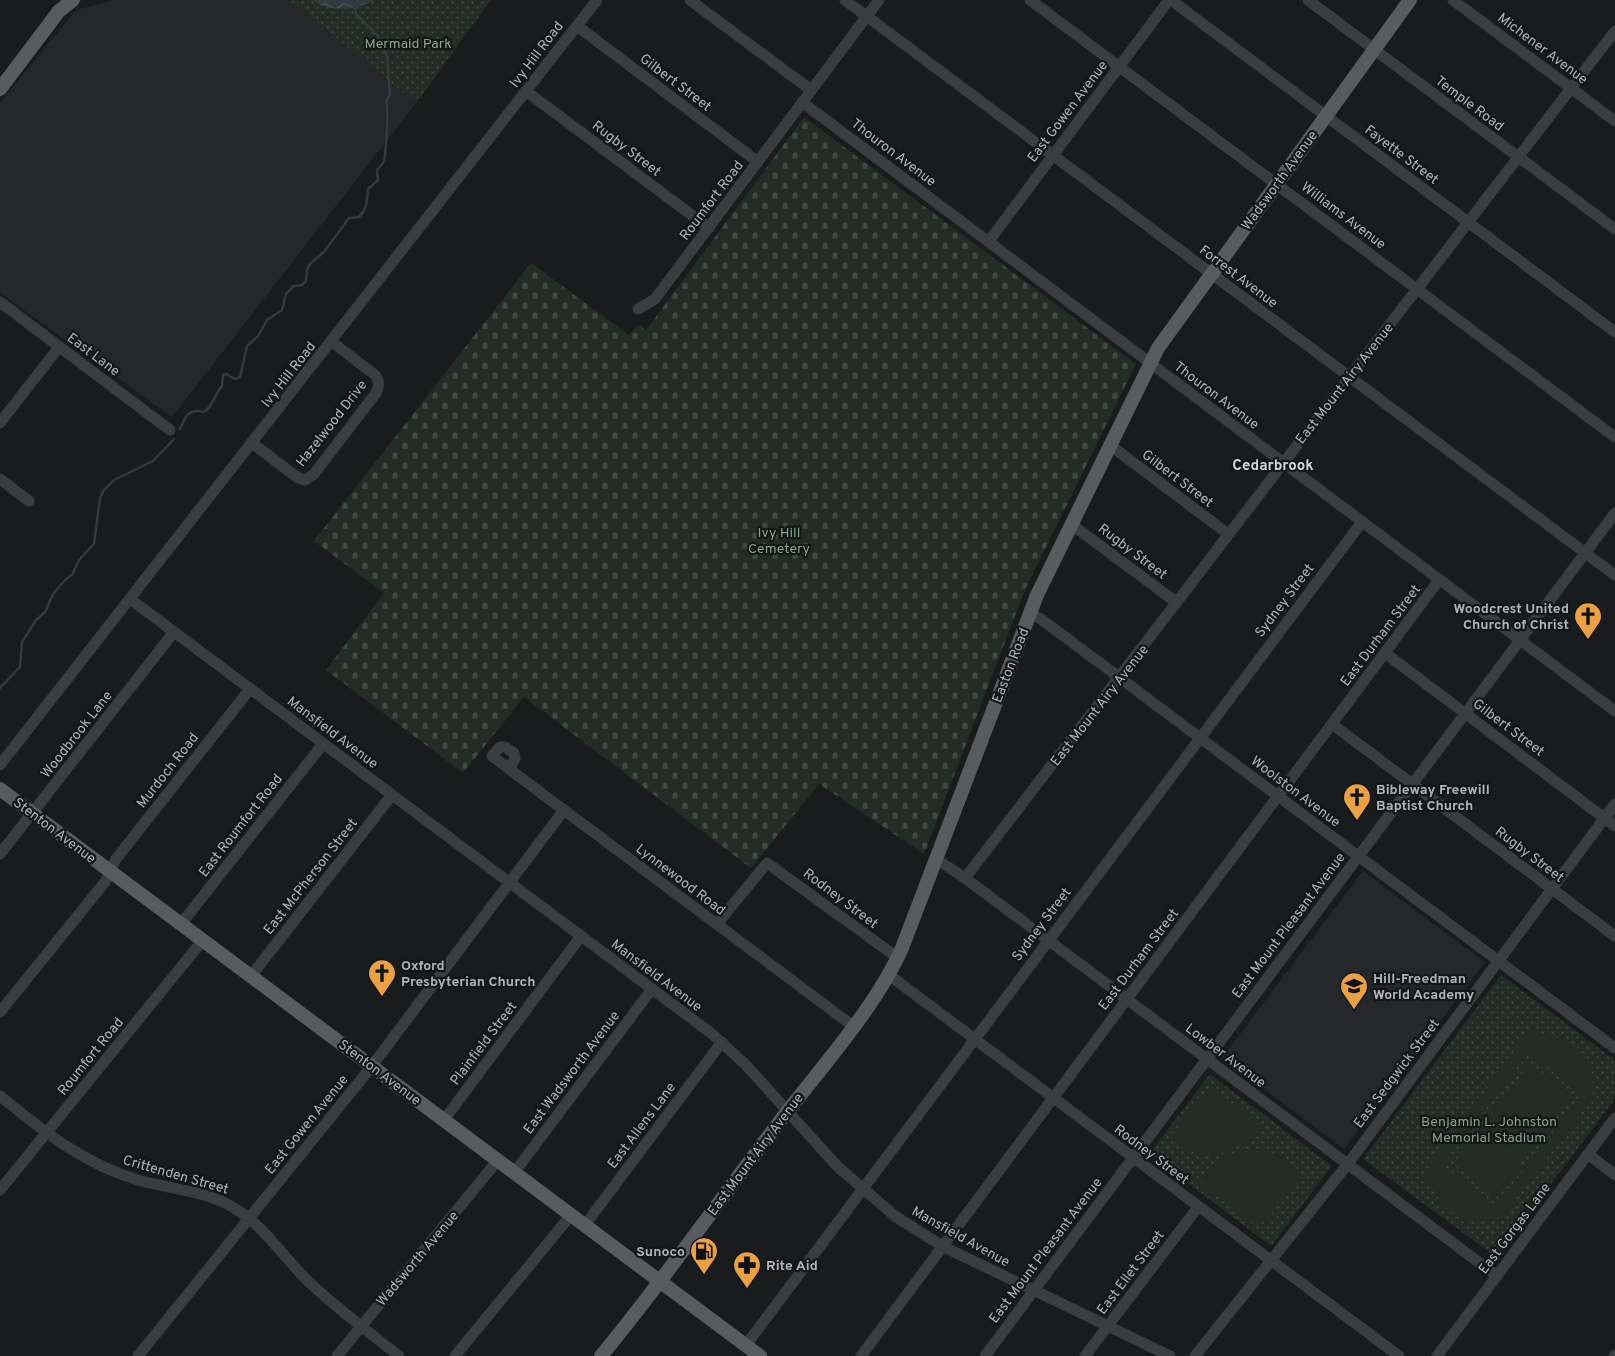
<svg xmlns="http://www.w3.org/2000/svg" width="1615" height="1356" viewBox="0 0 1615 1356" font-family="Overpass,sans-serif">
	<defs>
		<pattern id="grass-dots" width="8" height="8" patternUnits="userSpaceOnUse" patternTransform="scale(1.25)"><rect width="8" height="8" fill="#242d25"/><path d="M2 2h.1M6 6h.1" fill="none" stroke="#414943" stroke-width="1.8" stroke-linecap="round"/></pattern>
		<pattern id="cemetery-stones" width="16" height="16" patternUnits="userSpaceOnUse" patternTransform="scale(1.25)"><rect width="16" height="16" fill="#242d25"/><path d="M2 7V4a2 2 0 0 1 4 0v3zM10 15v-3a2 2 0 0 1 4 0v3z" fill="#414943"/></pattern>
		<pattern id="water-waves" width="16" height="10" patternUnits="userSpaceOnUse" patternTransform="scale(1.25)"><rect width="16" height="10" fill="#313b40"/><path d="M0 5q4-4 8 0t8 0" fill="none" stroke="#4c555a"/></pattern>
	</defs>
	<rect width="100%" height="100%" fill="#1a1b1d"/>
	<g fill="#26272a">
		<polygon points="114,0 289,0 416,103 172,417 0,293 0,103 76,10"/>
		<polygon points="1363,871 1485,962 1344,1149 1222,1058"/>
	</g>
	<g fill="url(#grass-dots)">
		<polygon points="289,0 491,0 416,103"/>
		<polygon points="1501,975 1615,1060 1615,1099 1496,1257 1363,1159"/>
		<polygon points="1210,1074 1332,1166 1271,1246 1149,1154"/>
	</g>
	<polygon fill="url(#cemetery-stones)" points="804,117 1136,364 1025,590 924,854 819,784 751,868 524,697 463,773 326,670 384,593 314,541 531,263 629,335 638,325 646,330"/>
	<g fill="#242d25" fill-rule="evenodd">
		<path d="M1533,1026C1548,1038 1544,1035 1560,1038C1587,1045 1596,1075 1592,1098L1505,1214C1483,1227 1455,1222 1440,1200C1437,1197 1437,1193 1436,1190C1433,1184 1426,1180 1421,1177ZM1528,1053L1582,1094L1497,1206L1443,1165Z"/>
		<polygon points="1530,1063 1573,1095 1496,1197 1453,1164"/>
		<path d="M1215,1090L1261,1124C1240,1158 1199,1164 1170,1137L1206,1091Z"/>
		<path d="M1248,1149C1271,1148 1289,1158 1301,1177L1266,1221L1255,1225L1201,1185C1210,1164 1226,1152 1248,1149Z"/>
	</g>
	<path fill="url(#water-waves)" d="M313,0H374C358,10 329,13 313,0Z"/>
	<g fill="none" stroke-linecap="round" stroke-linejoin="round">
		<g stroke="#313b40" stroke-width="2.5">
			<path d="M180,429C185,417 189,408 203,412C212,409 215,393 222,386L223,375L226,374L235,379L240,377L247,346L258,336L267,320L282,310L286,294L294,286L302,285L306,281L307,269L310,264L324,252L349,218L359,217C367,209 367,201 368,189L378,180L377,170C380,167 382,165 384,161C386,152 389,109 386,101L390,95L387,56L378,36L356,14L353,0"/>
			<polyline points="0,688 20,667 22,642 36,620 45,612 53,594 66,579 72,575 79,560 94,544 100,498 104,490 114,480 153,461 174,439"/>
		</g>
		<g stroke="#3c3d41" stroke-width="11">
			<polyline points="690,0 811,90"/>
			<polyline points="845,0 1615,575"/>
			<polyline points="1030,0 1615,437"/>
			<polyline points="1171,0 1615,332"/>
			<polyline points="1308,0 1615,229"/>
			<polyline points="1453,0 1615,121"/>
			<polyline points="577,26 758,162"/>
			<polyline points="526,91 709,228"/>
			<polyline points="802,102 1615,711"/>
			<polyline points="989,241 1169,0"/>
			<polyline points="0,302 170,430"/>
			<polyline points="638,309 655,299 667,283 879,0"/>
			<polyline points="0,423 59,347"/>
			<path d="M252,443L298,478L305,480L314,474L376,393C379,386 380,381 375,375L332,342"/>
			<polyline points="1110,445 1228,534"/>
			<polyline points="0,479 29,501"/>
			<polyline points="1071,524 1176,602"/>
			<polyline points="130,599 711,1033 746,1065 837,1166 895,1216 942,1246 1170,1356"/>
			<polyline points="1030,613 1041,619 1615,1048"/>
			<polyline points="1385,653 1615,826"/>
			<polyline points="1332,724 1615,936"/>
			<polyline points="0,765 597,0"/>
			<polyline points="509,769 515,759 514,753 505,747 500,747 492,756 553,802 564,810 853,1026"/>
			<polyline points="0,854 174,632"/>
			<polyline points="936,859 965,878 1497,1276"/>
			<polyline points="965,878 1615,31"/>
			<polyline points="181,924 323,744"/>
			<polyline points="717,924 767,863 898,958"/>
			<polyline points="889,975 1399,1356"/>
			<polyline points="251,976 392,795"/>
			<polyline points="0,1012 105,882 116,859 250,689"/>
			<path d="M0,1096C43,1131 84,1164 138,1180C169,1189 201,1190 229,1205C263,1223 282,1256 308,1281C336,1308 369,1332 399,1356"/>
			<polyline points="444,1120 581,936"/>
			<polyline points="1588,1154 1615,1175"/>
			<polyline points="514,1173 652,989"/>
			<polyline points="0,1190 203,940"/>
			<polyline points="585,1225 722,1042"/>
			<polyline points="746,1345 1362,522"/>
			<polyline points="138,1356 372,1066 564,810"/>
			<polyline points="337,1356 498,1160"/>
			<polyline points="455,1356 571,1215"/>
			<polyline points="861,1356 1439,580"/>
			<polyline points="985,1356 1615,513"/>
			<polyline points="1085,1356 1198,1207"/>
			<polyline points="1195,1356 1347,1165 1615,804"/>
			<polyline points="1437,1356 1615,1118"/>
			<polyline points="1614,1356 1615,1355"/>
		</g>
		<g stroke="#585b60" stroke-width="14">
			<polyline points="0,89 59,11 73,0"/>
			<polyline points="0,789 760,1356"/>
			<path d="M601,1356C664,1280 720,1199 780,1121C820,1069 876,1007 902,948L1037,595L1158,348L1410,0"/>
		</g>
	</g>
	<defs>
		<g id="church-pin" transform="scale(1.4375)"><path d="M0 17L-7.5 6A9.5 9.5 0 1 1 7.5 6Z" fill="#eaa045" stroke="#151618"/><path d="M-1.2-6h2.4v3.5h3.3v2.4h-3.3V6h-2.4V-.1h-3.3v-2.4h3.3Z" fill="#111"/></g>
		<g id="school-pin" transform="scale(1.4375)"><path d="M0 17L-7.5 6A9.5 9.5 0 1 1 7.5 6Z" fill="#eaa045" stroke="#151618"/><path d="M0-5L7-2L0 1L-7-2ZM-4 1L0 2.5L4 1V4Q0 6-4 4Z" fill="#111"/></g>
		<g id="fuel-pin" transform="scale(1.4375)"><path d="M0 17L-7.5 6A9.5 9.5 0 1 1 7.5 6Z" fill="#eaa045" stroke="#151618"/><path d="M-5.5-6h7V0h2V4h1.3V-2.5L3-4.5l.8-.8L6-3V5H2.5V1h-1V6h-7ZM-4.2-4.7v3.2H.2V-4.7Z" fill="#111"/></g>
		<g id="pharmacy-pin" transform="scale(1.4375)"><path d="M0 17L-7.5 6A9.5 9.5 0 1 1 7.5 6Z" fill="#eaa045" stroke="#151618"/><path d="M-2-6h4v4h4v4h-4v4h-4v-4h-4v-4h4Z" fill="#111"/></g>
	</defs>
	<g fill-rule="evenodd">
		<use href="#church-pin" x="1588" y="616"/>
		<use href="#church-pin" x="1357" y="797"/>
		<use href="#church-pin" x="382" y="973"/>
		<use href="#school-pin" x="1354" y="986"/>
		<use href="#fuel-pin" x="704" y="1251"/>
		<use href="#pharmacy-pin" x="747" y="1265"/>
	</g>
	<g text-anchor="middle" stroke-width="4.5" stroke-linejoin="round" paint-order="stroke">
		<g font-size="14" fill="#87a586" stroke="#151618">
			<text x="408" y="48">Mermaid Park</text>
			<text x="779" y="537">Ivy Hill<tspan x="779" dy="16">Cemetery</tspan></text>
			<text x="1489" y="1126">Benjamin L. Johnston<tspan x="1489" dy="16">Memorial Stadium</tspan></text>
		</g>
		<g font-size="14" fill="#aeb3bb" stroke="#151618">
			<text transform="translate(1543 48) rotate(37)" y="5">Michener Avenue</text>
			<text transform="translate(536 54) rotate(-53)" y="5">Ivy Hill Road</text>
			<text transform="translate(676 82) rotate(37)" y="5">Gilbert Street</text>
			<text transform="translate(1470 103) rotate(37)" y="5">Temple Road</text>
			<text transform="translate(1067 111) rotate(-53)" y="5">East Gowen Avenue</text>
			<text transform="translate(627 148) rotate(37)" y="5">Rugby Street</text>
			<text transform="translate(894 152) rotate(37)" y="5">Thouron Avenue</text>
			<text transform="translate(1402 154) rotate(37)" y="5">Fayette Street</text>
			<text transform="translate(1279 180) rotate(-54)" y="5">Wadsworth Avenue</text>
			<text transform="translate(711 200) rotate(-53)" y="5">Roumfort Road</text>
			<text transform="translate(1344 215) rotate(37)" y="5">Williams Avenue</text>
			<text transform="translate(1239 276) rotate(37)" y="5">Forrest Avenue</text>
			<text transform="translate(94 354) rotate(37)" y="5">East Lane</text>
			<text transform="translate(288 374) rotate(-52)" y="5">Ivy Hill Road</text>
			<text transform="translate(1344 383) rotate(-52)" y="5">East Mount Airy Avenue</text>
			<text transform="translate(1217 395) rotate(37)" y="5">Thouron Avenue</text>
			<text transform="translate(331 423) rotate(-52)" y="5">Hazelwood Drive</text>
			<text transform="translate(1178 478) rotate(37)" y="5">Gilbert Street</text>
			<text transform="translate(1133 551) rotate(37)" y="5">Rugby Street</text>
			<text transform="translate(1284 600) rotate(-53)" y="5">Sydney Street</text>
			<text transform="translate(1380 635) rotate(-53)" y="5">East Durham Street</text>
			<text transform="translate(1010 665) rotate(-69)" y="5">Easton Road</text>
			<text transform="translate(1099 705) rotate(-52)" y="5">East Mount Airy Avenue</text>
			<text transform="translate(1509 727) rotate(37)" y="5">Gilbert Street</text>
			<text transform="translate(333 732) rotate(37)" y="5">Mansfield Avenue</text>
			<text transform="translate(76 734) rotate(-52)" y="5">Woodbrook Lane</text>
			<text transform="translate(167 770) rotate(-52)" y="5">Murdoch Road</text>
			<text transform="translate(1296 791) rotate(37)" y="5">Woolston Avenue</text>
			<text transform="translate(240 825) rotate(-52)" y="5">East Roumfort Road</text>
			<text transform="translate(55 830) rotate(37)" y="5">Stenton Avenue</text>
			<text transform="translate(1530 854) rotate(37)" y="5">Rugby Street</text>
			<text transform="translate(310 876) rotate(-52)" y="5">East McPherson Street</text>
			<text transform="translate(681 879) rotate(37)" y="5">Lynnewood Road</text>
			<text transform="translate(841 898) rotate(37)" y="5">Rodney Street</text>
			<text transform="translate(1041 924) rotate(-53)" y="5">Sydney Street</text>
			<text transform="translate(1288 925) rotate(-53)" y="5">East Mount Pleasant Avenue</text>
			<text transform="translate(1138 959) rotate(-53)" y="5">East Durham Street</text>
			<text transform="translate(657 975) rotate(37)" y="5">Mansfield Avenue</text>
			<text transform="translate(483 1043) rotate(-53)" y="5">Plainfield Street</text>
			<text transform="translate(1226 1055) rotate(37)" y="5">Lowber Avenue</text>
			<text transform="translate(90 1056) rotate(-51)" y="5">Roumfort Road</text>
			<text transform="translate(380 1072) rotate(37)" y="5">Stenton Avenue</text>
			<text transform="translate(571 1072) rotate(-53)" y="5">East Wadsworth Avenue</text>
			<text transform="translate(1396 1073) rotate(-53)" y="5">East Sedgwick Street</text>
			<text transform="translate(306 1124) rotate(-51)" y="5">East Gowen Avenue</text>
			<text transform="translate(641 1125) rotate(-53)" y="5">East Allens Lane</text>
			<text transform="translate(755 1154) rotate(-53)" y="5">East Mount Airy Avenue</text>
			<text transform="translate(1152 1154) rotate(37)" y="5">Rodney Street</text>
			<text transform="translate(176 1174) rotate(16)" y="5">Crittenden Street</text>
			<text transform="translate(1514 1228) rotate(-53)" y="5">East Gorgas Lane</text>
			<text transform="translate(961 1236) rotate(29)" y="5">Mansfield Avenue</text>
			<text transform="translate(1045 1250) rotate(-53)" y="5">East Mount Pleasant Avenue</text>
			<text transform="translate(417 1258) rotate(-50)" y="5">Wadsworth Avenue</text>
			<text transform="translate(1130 1272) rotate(-53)" y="5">East Ellet Street</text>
		</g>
		<g font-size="14" font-weight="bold" fill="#aeb3bb" stroke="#151618" text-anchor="start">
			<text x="1569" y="613" text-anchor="end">Woodcrest United<tspan x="1569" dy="16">Church of Christ</tspan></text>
			<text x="1376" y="794">Bibleway Freewill<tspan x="1376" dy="16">Baptist Church</tspan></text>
			<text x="401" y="970">Oxford<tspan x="401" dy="16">Presbyterian Church</tspan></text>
			<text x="1373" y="983">Hill-Freedman<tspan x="1373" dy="16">World Academy</tspan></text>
			<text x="685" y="1256" text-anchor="end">Sunoco</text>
			<text x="766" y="1270">Rite Aid</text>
		</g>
		<g font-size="15" font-weight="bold" fill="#cfd2d8" stroke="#151618">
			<text x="1273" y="470">Cedarbrook</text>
		</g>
	</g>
</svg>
